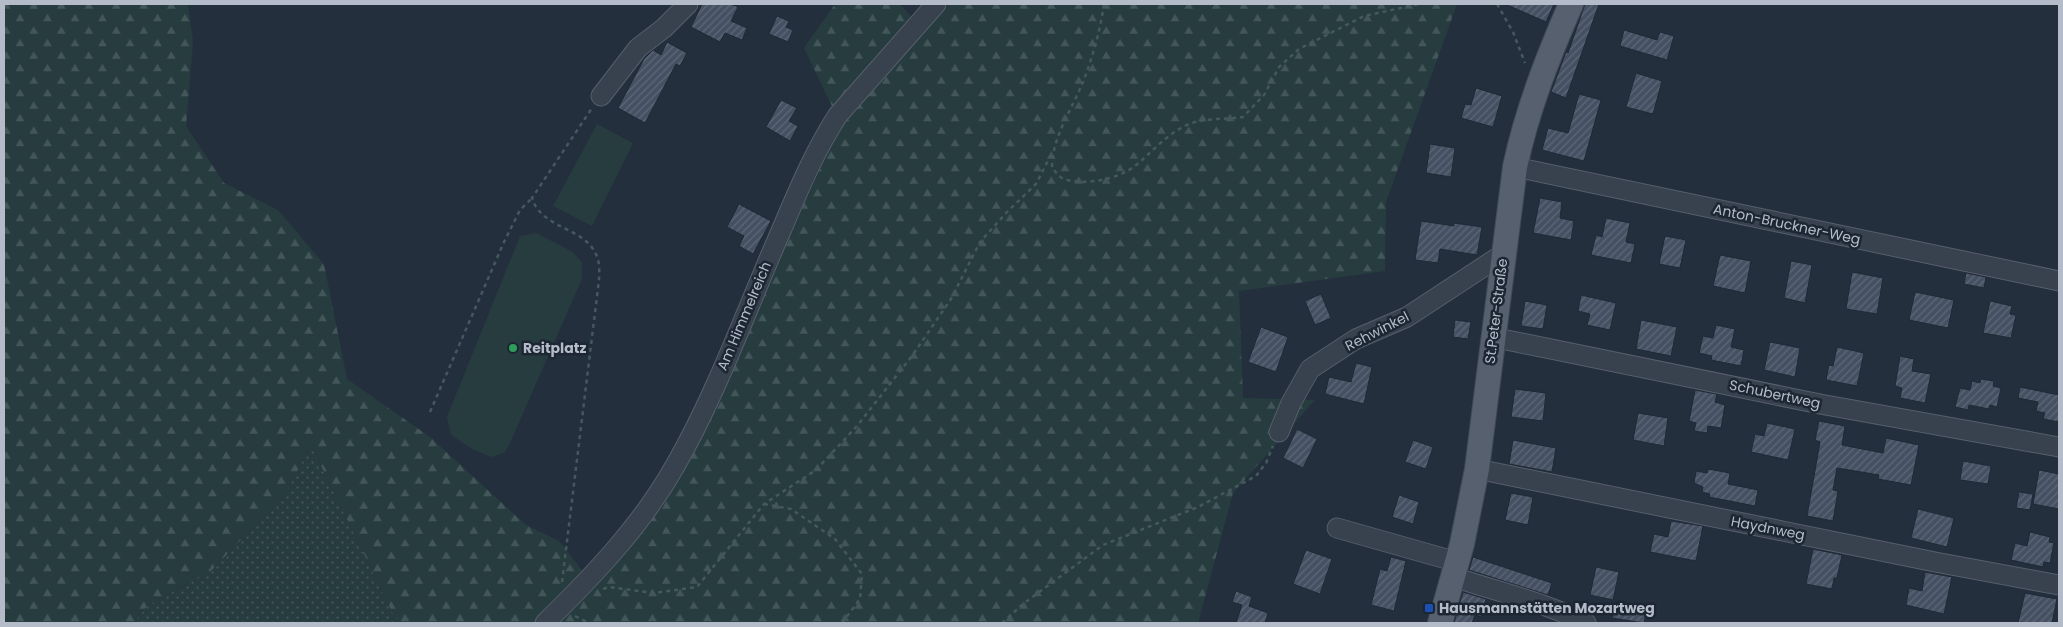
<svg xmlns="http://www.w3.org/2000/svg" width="2063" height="627" viewBox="0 0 2063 627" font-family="Poppins,sans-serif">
	<defs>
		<pattern id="grass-dots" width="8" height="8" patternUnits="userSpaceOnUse" patternTransform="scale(1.25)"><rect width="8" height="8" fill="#263c3f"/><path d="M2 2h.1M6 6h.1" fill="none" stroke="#435659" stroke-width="1.8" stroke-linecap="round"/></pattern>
		<pattern id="forest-firs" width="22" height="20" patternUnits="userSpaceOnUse" patternTransform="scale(1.25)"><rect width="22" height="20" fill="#263c3f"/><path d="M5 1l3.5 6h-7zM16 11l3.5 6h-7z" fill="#435659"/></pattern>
		<pattern id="building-hatch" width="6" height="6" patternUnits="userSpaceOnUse" patternTransform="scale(1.25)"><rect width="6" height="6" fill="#455162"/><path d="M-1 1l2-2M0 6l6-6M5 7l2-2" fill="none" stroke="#5d6877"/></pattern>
	</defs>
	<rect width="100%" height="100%" fill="#242f3e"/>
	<polygon fill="url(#grass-dots)" points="311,445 392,612 402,623 133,623 148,605 210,572 285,494"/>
	<polygon fill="url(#forest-firs)" points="4,4 188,4 193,42 186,126 224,183 278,210 324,264 347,379 430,437 526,525 559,541 592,583 662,508 709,420 762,288 841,125 804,48 835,4 900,4 924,31 949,4 1457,4 1386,202 1385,271 1239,291 1243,398 1315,400 1233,493 1198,623 402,623 392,612 311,445 285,494 210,572 148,605 133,623 4,623"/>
	<g fill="#263c3f">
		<polygon points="597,124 633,143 592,226 553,206"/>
		<polygon points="536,233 571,251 582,262 582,279 510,443 504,453 491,457 472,449 451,435 447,417 520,236"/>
	</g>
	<g fill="url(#building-hatch)" stroke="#1f2835">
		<polygon points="702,4 731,4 738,7 731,21 747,28 742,40 725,33 720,42 691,27"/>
		<polygon points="1505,4 1554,4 1546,22"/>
		<polygon points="1585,4 1599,4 1566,98 1551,92 1566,52 1568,53"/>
		<polygon points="777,16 789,21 786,27 793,30 788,42 769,34"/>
		<polygon points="1624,30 1657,40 1660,32 1674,36 1667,60 1620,46"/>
		<polygon points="667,42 687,53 680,66 676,64 645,123 618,108 644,59 653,50 661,55"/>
		<polygon points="1636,73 1662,81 1653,114 1626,107"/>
		<polygon points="1476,88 1502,96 1493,127 1461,118 1465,104 1471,105"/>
		<polygon points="1579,94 1601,100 1584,161 1542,150 1548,128 1568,133"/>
		<polygon points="781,100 797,108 789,121 798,126 790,141 766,127"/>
		<polygon points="1430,144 1455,148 1451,177 1426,173"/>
		<polygon points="1540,198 1562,202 1560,218 1574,221 1571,240 1533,233"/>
		<polygon points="739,204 771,221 753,254 739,246 744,236 727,227"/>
		<polygon points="1606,218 1630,223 1626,242 1635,244 1631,263 1591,255 1596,235 1602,237"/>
		<polygon points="1421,221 1454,226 1454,223 1482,227 1477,255 1440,249 1438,263 1415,260"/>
		<polygon points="1665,236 1686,240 1680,268 1659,264"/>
		<polygon points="1720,255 1751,261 1745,293 1713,286"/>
		<polygon points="1791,261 1812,265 1805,303 1784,298"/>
		<polygon points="1852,272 1883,278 1877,314 1846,309"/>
		<polygon points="1966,273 1986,277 1984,288 1964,284"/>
		<polygon points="1915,292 1954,300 1948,328 1909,320"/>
		<polygon points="1321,294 1331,318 1315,325 1305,301"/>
		<polygon points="1581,295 1616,303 1610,330 1587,325 1590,314 1578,311"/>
		<polygon points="1525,301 1547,305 1543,329 1521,326"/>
		<polygon points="1990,301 2012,306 2010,314 2016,315 2011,338 1983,333"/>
		<polygon points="1455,320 1471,322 1468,339 1453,337"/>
		<polygon points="1641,320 1677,327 1671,356 1636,349"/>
		<polygon points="1716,325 1735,329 1731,347 1744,350 1741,366 1711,360 1712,356 1699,353 1703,336 1713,338"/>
		<polygon points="1261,327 1288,337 1276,372 1248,362"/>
		<polygon points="1770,342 1800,348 1795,377 1764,370"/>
		<polygon points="1837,347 1864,353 1857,386 1826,380 1829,365 1833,366"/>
		<polygon points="1900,356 1914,359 1912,371 1931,374 1925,403 1900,398 1902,388 1895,386"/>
		<polygon points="1356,363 1372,367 1364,404 1325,394 1329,377 1351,382"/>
		<polygon points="1981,379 1994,381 1993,386 2001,388 1997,407 1990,405 1989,409 1969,405 1968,410 1955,407 1960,388 1970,390 1972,381 1980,383"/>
		<polygon points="2020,387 2059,395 2059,422 2043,419 2045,413 2036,411 2038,402 2018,398"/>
		<polygon points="1515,389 1546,393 1543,421 1511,417"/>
		<polygon points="1695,390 1717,394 1715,402 1725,405 1721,428 1708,426 1707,433 1694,431 1696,423 1689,421"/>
		<polygon points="1638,413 1668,418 1664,446 1633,440"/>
		<polygon points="1819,421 1845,426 1842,445 1883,453 1886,438 1919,445 1911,485 1878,479 1879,475 1837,468 1833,490 1838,491 1833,521 1807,516 1820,442 1815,440"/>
		<polygon points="1767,423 1795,429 1788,460 1751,452 1755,434 1764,436"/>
		<polygon points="1297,429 1317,439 1303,468 1283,458"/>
		<polygon points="1413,440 1433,447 1426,469 1405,462"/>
		<polygon points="1513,440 1556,448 1552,472 1509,464"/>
		<polygon points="1963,461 1991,466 1988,484 1960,480"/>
		<polygon points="1708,469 1730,473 1728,484 1758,490 1755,506 1709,497 1710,494 1702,492 1703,487 1694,483 1696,471 1707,473"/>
		<polygon points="2039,470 2059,474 2059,509 2033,504"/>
		<polygon points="2019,492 2033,494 2030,510 2016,508"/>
		<polygon points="1511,493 1533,497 1528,525 1505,520"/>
		<polygon points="1399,495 1419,502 1413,524 1392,517"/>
		<polygon points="1918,509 1954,518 1947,547 1911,538"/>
		<polygon points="1671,521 1703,526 1696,561 1650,552 1654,534 1668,537"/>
		<polygon points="2030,532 2050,537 2049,542 2054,543 2050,563 2044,562 2043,567 2011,560 2015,543 2027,546"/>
		<polygon points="1813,549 1842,555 1837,578 1834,578 1832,589 1806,584"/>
		<polygon points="1306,550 1332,559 1320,594 1293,584"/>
		<polygon points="1391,557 1406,561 1394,611 1371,605 1380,569 1387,571"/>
		<polygon points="1473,557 1552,583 1548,595 1469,570"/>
		<polygon points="1596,567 1619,572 1613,600 1590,595"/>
		<polygon points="1925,572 1952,577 1944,614 1906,605 1909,588 1922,591"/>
		<polygon points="1236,591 1252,597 1249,606 1268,613 1265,623 1236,623 1242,605 1232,602"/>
		<polygon points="1463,592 1486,599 1481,617 1475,615 1472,623 1454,623"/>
		<polygon points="2025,593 2057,599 2052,623 2018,623"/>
		<polygon points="1615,602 1647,608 1644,623 1612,618"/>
	</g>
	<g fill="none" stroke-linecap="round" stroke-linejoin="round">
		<g stroke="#565f6c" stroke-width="21">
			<g id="minor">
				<polyline points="601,96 638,48 664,28 688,4"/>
				<polyline points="1515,167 2059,281"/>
				<polyline points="1492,337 1820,404 2059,447"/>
				<polyline points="1279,432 1291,403 1310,369 1356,339 1407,317 1503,254"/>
				<polyline points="1477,469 1935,562 2059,585"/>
				<polyline points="1337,528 1457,562"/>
				<path d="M1454,577C1498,592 1544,602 1586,623"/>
				<path d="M545,623C593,576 642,525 675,466C717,393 747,308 781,231C798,191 814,152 838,115L936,4"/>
			</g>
		</g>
		<g stroke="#414a57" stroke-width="26">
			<path id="major" d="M1440,623L1462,544L1477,469L1515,167C1527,110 1548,57 1571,4"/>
		</g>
		<g stroke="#44595c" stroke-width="2.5" stroke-dasharray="4 4" stroke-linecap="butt">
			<path d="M1104,4C1100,31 1093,56 1083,82C1072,109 1052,138 1052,167C1055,171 1058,176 1062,178C1081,187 1119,179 1135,166C1151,153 1164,137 1183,127C1200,117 1224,120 1243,117L1264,95L1279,67L1299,49L1364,16L1419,4"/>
			<polyline points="1497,4 1513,32 1525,63"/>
			<polyline points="430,412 504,242 520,210 532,198"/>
			<polyline points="764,504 791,509 835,539 862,574 860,599 842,623"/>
			<path d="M562,582L599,280C599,274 600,266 598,260C589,226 542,231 532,198L592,108"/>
			<polyline points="603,589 609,587 654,593 697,587 764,504 816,470 857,426 912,356 951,299 980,242 1008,211 1036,184 1052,153"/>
			<polyline points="575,616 589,623"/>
			<polyline points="1002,623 1023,604 1103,545 1198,507 1256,476 1266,463 1273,446"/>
		</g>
		<use href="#minor" stroke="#38414e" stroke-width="19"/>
		<use href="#major" stroke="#56606e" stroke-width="24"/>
	</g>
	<circle fill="#2e9e5b" stroke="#1d2633" stroke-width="2" cx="513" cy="348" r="5"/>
	<rect fill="#1a4fb4" stroke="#1d2633" stroke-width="2" x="1424" y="603" width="10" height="10" rx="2.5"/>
	<g text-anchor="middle" stroke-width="5" stroke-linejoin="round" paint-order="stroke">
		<g font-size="14" fill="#b4bcc9" stroke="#1d2633">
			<text transform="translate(1787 224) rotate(12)" y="5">Anton-Bruckner-Weg</text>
			<text transform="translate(1496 311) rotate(-83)" y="5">St.Peter-Straße</text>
			<text transform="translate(744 316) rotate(-67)" y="5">Am Himmelreich</text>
			<text transform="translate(1377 331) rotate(-27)" y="5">Rehwinkel</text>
			<text transform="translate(1775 394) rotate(12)" y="5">Schubertweg</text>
			<text transform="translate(1768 528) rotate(11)" y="5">Haydnweg</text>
		</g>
		<g font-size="14" font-weight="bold" fill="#b4bcc9" stroke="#1d2633" text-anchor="start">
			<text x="523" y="353">Reitplatz</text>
			<text x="1439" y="613">Hausmannstätten Mozartweg</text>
		</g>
	</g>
	<rect width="2063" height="627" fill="none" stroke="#b4bcc9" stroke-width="10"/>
</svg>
